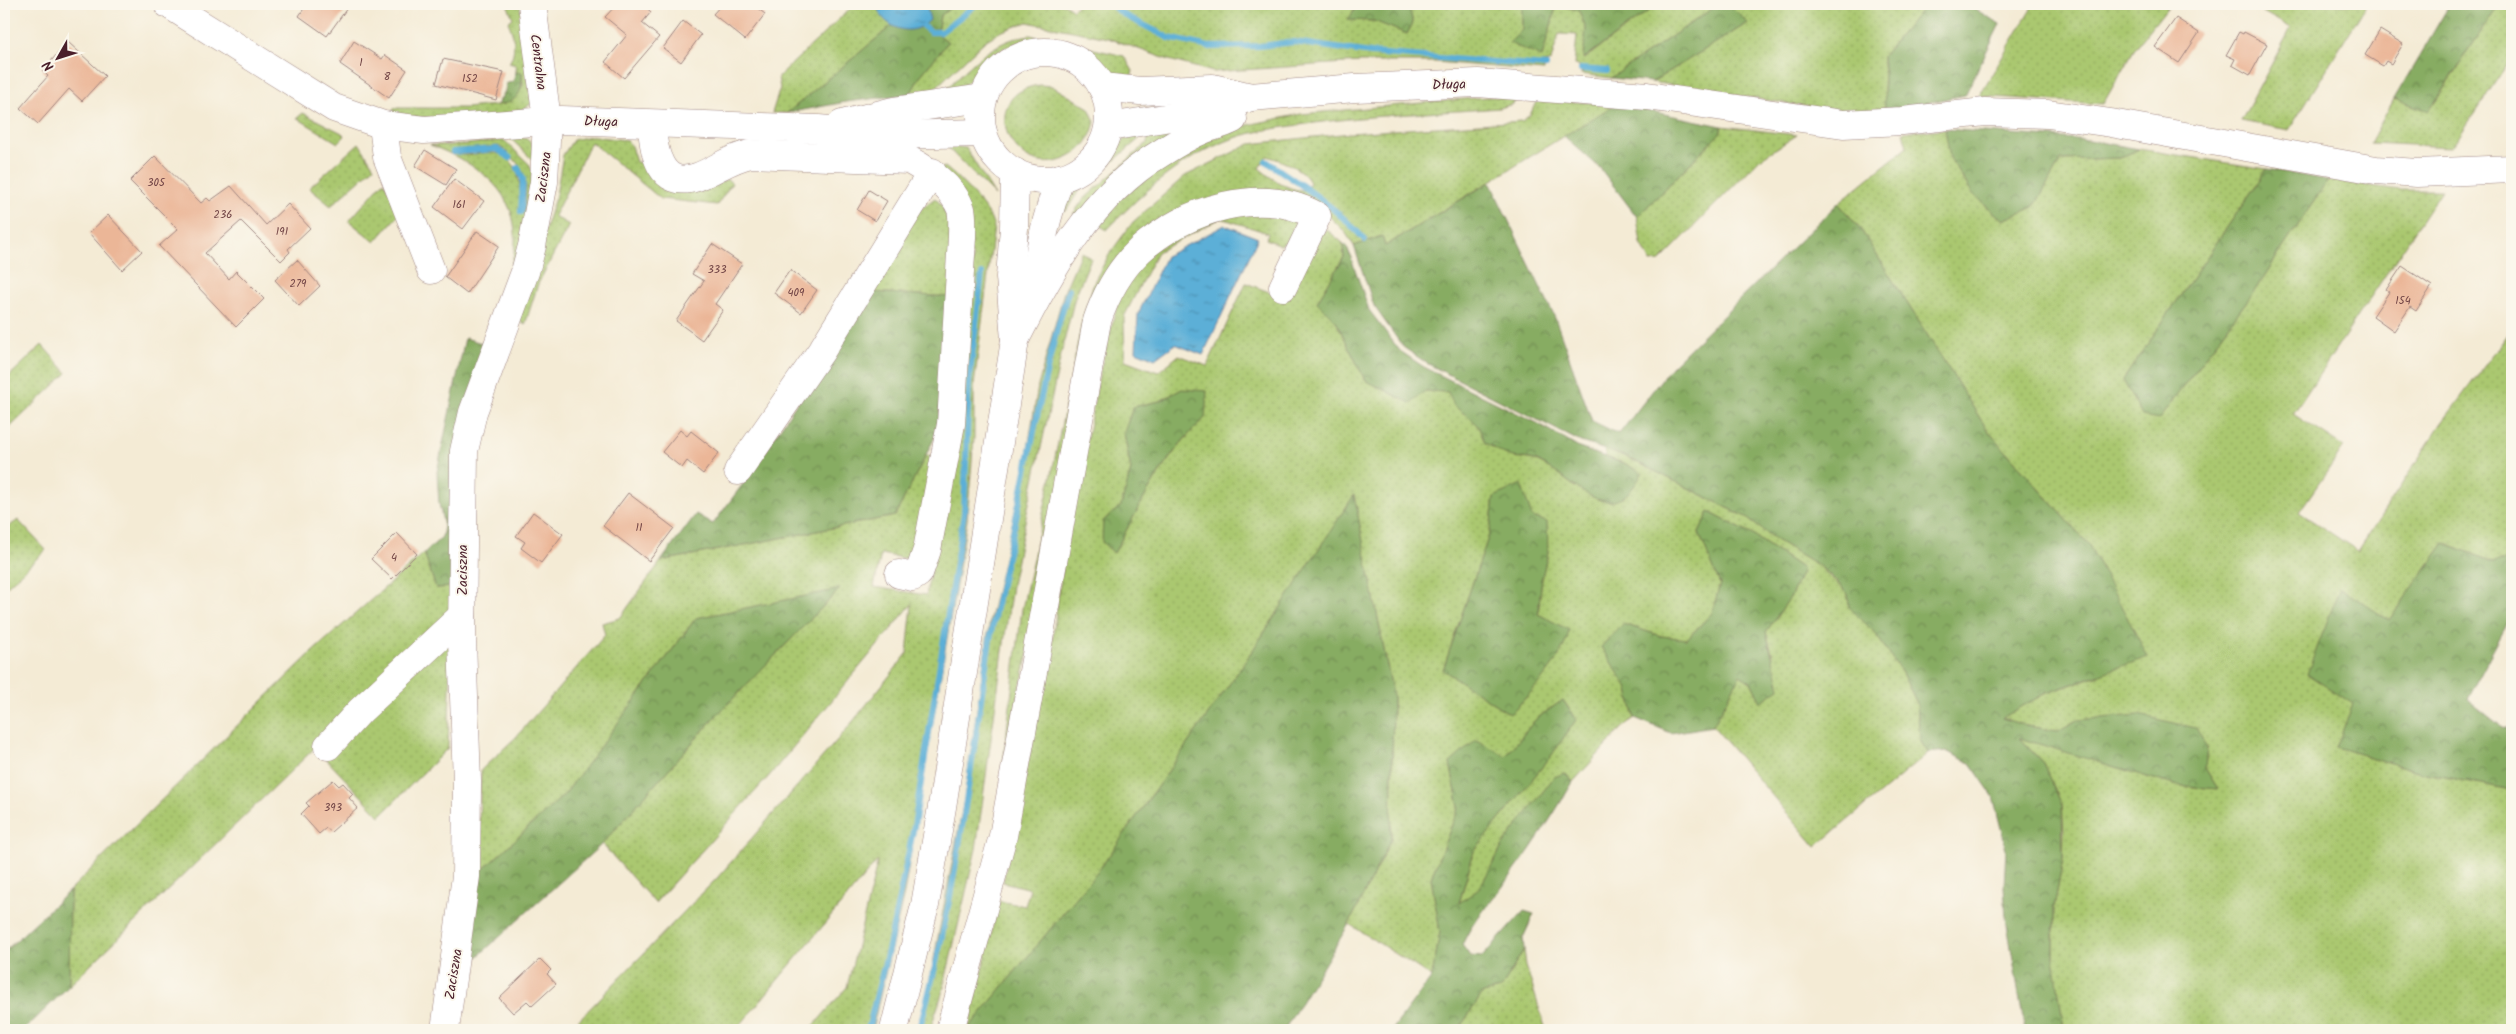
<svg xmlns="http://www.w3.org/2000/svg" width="2516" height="1034" viewBox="0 0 2516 1034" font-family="Kalam,sans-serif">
	<defs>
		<pattern id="grass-dots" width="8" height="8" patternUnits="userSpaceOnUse" patternTransform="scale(1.25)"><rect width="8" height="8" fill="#aac870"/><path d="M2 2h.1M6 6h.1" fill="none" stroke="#94ab61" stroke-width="1.8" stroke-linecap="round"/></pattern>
		<pattern id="forest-crowns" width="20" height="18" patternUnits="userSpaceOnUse" patternTransform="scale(1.25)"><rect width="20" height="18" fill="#87ac62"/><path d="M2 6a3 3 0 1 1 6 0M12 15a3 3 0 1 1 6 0" fill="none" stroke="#708b51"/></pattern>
		<pattern id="water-ripples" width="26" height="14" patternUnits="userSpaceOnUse" patternTransform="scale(1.25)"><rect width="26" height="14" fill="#5bafd7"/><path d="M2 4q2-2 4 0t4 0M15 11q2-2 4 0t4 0" fill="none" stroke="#4d8eaf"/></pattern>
	</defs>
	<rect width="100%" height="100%" fill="#fbf7ec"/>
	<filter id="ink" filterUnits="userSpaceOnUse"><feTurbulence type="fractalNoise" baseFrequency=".02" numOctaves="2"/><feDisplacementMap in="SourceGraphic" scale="10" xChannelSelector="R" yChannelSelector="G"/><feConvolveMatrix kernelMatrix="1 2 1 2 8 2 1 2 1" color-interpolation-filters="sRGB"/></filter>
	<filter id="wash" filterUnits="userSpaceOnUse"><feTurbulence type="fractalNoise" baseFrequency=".0096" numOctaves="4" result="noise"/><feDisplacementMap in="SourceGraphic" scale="20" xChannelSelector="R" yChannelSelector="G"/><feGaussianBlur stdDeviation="1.12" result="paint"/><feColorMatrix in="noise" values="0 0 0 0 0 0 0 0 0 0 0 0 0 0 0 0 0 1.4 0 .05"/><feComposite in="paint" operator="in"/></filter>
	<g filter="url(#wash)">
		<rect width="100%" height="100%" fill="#f4ebd5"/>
		<g fill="url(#grass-dots)" stroke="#7a744e" fill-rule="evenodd">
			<path d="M507,4H520L532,103C507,126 423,118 389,115L395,108H466L505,104L523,86L522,74L516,72V65L509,63C517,50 514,35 508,22L513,18Z"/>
			<polygon points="855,4 918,4 787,113 772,113 780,88 778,77"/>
			<polygon points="955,4 1065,4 1073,10 1078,4 1358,4 1349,20 1374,21 1407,34 1413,23 1408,4 1522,4 1522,30 1542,57 1557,4 1579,11 1586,29 1584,59 1658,4 1719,4 1611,78 1581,74 1582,67 1574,65 1577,35 1559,34 1551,61 1544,63 1544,71 1436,62 1360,62 1213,72 1169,60 1108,38 1027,22 1000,32 985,41 935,88 933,94 910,94 921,75 948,42 937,33 940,16"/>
			<polygon points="1729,4 1926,4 1883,56 1885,111 1828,110 1652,82 1748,23"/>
			<polygon points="2034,4 2170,4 2134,50 2103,104 1979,96"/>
			<polygon points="2249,4 2367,4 2289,130 2241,121 2291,28"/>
			<polygon points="2499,4 2512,4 2512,57 2452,147 2370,143 2394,99 2430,110"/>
			<path d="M1030,35L1046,39C988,41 994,64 954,93L943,92C969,67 992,40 1030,35Z"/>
			<polygon points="1068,43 1124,56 1133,71 1131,78 1112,74"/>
			<path d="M1040,85L1052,86L1089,108L1095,122C1091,138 1084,150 1069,157C1012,186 973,93 1040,85Z"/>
			<path d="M1487,97H1518L1513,104L1500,108C1436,113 1371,115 1307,124C1278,128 1249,131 1222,143C1177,161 1140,195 1107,230L1094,222L1166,160L1238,127L1301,114Z"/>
			<path d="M1537,100L1616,104L1385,246L1382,236L1354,246L1345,232L1317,204L1257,191L1113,269L1002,770L1022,609L1052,473L1083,316L1095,280L1110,253L1133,222L1185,176L1250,144L1350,133L1522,121L1530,115ZM1267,156C1280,160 1305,169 1310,183L1304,190C1288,191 1271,178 1259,168Z"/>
			<polygon points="303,113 342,133 345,136 338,143 297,118"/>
			<polygon points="1193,124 1080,216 1073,214 1083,200 1147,143 1149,134"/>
			<polygon points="1722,126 1797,135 1760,159 1660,261 1651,262 1641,244 1637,217 1720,133"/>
			<path d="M1945,129C1954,175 1967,190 2003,220L2034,207L2061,160L2119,158L2139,149L2267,169L2123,380L2159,419L2255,290L2328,180L2400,190H2442L2293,414L2344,447L2299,512L2358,551L2441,424L2512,329V560L2493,562L2445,543L2389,620L2336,747L2425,773L2512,790V1030H2064L2060,1006L2024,1021L2054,957V908L2063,858L2064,831L2062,805L2043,763L2018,737L2174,785L2218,789L2205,768L2207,747L2077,720L2058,731L2026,726L2001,718L2044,694L2099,675L2089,545L1988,431L1859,227L1838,203L1907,147L1903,132Z"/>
			<path d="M1138,135V140L1078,192L1066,211L1058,209C1068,184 1084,183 1101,166C1117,149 1111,143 1138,135Z"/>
			<polygon points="508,136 528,139 533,145 534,161"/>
			<path d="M591,136L626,140L631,146L636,162L642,163C664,196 693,197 727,179L732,183L717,205L661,199L591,142L554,216L569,225L538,284L525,325L516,318L556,195L563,155L573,140Z"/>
			<path d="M504,140L529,164L532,171L530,228L501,302C507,281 516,256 515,234C513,185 470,161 430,145H459ZM498,146C503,148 506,151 511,156C530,175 526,188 524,213L519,212C522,192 522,157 495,153C481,151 466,158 453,153L454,150Z"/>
			<polygon points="359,143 374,167 331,206 309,188"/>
			<polygon points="945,145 966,148 995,196"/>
			<path d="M945,167C960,179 989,208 994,227L974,385V438L967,520L904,893L872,1030H810L847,987L878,860L736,1030H569L718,877L846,730L907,654L912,604L770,775L655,903L602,844L716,716L839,590L696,618L565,794L477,875L481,770L516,737L605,635L602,623L620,618L661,561L895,516L926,455L939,457L914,560L881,554L874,587L926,595L948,488L973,258L940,169Z"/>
			<polygon points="384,181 400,213 375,242 349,221"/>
			<path d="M935,198C957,216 950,270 951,297L870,292L917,212Z"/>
			<path d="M1224,211L1301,219L1295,239L1280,245L1266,239L1268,233L1221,218L1157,252L1124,317L1125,360L1158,372L1179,355L1207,366L1246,283L1287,299L1314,241L1326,229L1343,243L1344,257L1317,302L1336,321L1365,380L1425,391H1449C1455,409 1459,407 1471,418C1479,425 1482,434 1485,443L1510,456L1534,460L1553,470L1575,487L1626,464L1606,457L1604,449L1627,457L1744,516L1776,540L1818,565L1848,594L1849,607L1875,633L1902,673L1917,703L1920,740L1928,753L1816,847L1713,726L1740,675L1751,682L1761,701L1773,656L1766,632L1791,596L1803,569L1751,534L1709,512L1699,533L1720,584L1712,613L1687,639L1661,636L1623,624L1601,647L1627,686L1635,718L1626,724L1573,782L1565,773L1503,845L1479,889L1459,904L1474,851L1551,756L1576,719L1563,700L1536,719L1506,756L1450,763L1459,807L1431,878L1440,932L1432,977L1349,924L1391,839L1393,696L1354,496L1247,659L1099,870L968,1029L999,901L1025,906L1030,889L1003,882L1051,651L1063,562L1100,371L1121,291L1144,256ZM1182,389L1205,418C1164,456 1140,505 1114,553L1103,521L1121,506L1131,470L1124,433L1133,407L1160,401ZM1494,497L1532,517L1548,552L1542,577L1538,614L1568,630C1564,660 1531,692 1510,714L1443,670L1490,532Z"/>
			<polygon points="1081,252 1091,258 1075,297 1062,350 1020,545 1012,585 976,849 942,994 930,1030 918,1030 925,1006 964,800 990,619 1025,468 1038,386 1064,292"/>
			<polygon points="42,345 67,373 4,433 4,381"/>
			<polygon points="18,520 46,550 4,589 4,530"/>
			<polygon points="424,553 436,588 453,587 453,614 69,986 70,890 312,652"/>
			<polygon points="452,633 448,748 380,816 325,758"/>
			<polygon points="1524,949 1526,966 1546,1030 1458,1030 1483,993 1501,989"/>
		</g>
		<g fill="url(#forest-crowns)" stroke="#686646">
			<polygon points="918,4 955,4 940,16 937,33 948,42 921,75 910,94 846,102 787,113"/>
			<polygon points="1358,4 1408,4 1413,23 1407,34 1374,21 1348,20"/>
			<polygon points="1522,4 1557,4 1542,57 1509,43 1522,30"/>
			<polygon points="1562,4 1658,4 1583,59 1586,29 1579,11"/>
			<polygon points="1719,4 1729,4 1748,23 1652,82 1611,78"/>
			<polygon points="1926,4 1966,4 2000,24 1965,95 1885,111 1883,56"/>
			<polygon points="2450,4 2499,4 2429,111 2394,99"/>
			<path d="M516,72L522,73C523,94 517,102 497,105L505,91L506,84L513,81Z"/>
			<polygon points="1616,104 1722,126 1720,133 1637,217 1600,168 1564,136"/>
			<polygon points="1945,129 2089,140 2139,149 2119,158 2061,160 2034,207 2003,220 1973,194 1950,158"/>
			<polygon points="2267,169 2328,180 2255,290 2159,419 2142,416 2123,380"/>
			<polygon points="1490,182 1555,318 1592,421 1619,434 1671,367 1838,203 1859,227 1988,431 2089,545 2148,657 2044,694 2002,718 2026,726 2058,731 2077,720 2139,715 2196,728 2207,747 2205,768 2218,789 2174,785 2019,738 2043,763 2062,805 2063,858 2054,908 2054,957 2064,1030 2025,1030 2006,918 2004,886 2006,849 1993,796 1970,763 1946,751 1928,753 1920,740 1917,703 1902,673 1875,633 1849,607 1848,594 1831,576 1818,565 1776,540 1744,516 1627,457 1581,442 1428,364 1403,347 1374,306 1354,246 1382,236 1385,246"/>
			<path d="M1343,243L1348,249L1369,310L1400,351L1424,367L1537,423L1579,448L1626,464L1642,473C1612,533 1577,482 1539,462C1530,457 1519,459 1509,456C1501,453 1493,447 1485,443L1479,428L1472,419L1454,406L1448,392L1425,391L1410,403L1365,380L1336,321L1317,302L1344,257Z"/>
			<polygon points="870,292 951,297 937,433 895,516 661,561 696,514 713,524 748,477"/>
			<polygon points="465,338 485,344 453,587 436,588 424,553 442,537 444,526 439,504 437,472"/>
			<path d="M1182,389L1207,391L1205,418C1163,456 1141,504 1114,553L1102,542L1103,521L1121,506L1131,470L1124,433L1133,407L1160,401Z"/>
			<path d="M1521,484L1532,517L1547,522L1548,552L1542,577L1538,614L1569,630C1564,660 1531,692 1510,714L1443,670L1490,532L1494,497Z"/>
			<polygon points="1354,495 1393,696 1391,839 1349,924 1284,1030 967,1030 1099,870 1247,659"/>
			<polygon points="1709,512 1751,534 1803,569 1791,596 1766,632 1780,688 1761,702 1751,682 1740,675 1713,726 1671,733 1635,718 1627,686 1601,647 1623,624 1661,636 1687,639 1712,613 1720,584 1699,533"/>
			<polygon points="2445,543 2493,562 2512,560 2512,615 2467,699 2502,727 2512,729 2512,790 2425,773 2336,747 2353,704 2307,674 2340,588 2389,620"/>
			<polygon points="840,589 716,716 602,844 463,970 477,875 565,794 696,618"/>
			<path d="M1563,700L1576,720L1551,756L1474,851L1459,903L1479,889L1503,845L1554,777L1565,773L1573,782C1552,817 1530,852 1504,885C1487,908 1474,918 1462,945L1470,956L1482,957L1524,911L1534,914L1523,938L1524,949L1501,989L1483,993L1458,1030H1392L1432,977L1440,932L1431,878L1459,807L1450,763L1476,740L1506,756L1536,719Z"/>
			<polygon points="70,890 69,986 24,1030 4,1030 4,952"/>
		</g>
		<g fill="url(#water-ripples)" stroke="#526781">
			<path d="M876,4H926L930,20C912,40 882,28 876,4Z"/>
			<polygon points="1225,225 1258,238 1203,355 1175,344 1155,359 1136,351 1138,314 1166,256"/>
		</g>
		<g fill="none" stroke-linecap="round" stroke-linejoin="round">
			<g stroke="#5bafd7" stroke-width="6">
				<polyline points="1110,4 1124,15 1169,38 1209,47 1259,46 1294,42 1371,53 1546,66"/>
				<polyline points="924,27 931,32 941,32 977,4"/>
				<polyline points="1581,69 1607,71"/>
				<polyline points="453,152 497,149 510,158"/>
				<path d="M1266,161C1302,185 1336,207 1365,240"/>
				<polyline points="518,168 523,179 521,212"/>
				<polyline points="868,1030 889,946 914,826 964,513 969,383 982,274"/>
				<path d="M919,1030C954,907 969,779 988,652C996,596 1012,541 1023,485C1037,419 1048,353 1069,289"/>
			</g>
		</g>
		<g id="blocks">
			<g fill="#ebb697">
				<polygon points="307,4 350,4 327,36 299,16"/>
				<polygon points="617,4 642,4 651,12 642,23 659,37 624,78 605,62 627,35 605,17"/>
				<polygon points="722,4 752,4 765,14 745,40 713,14"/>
				<polygon points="2176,18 2199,33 2179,63 2155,47"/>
				<polygon points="683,21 701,35 681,62 663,48"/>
				<polygon points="2380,30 2403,44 2391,64 2386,61 2383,66 2365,55"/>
				<polygon points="2239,32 2243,34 2244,32 2267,44 2250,75 2232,65 2235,59 2226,55"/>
				<polygon points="354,41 382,59 385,55 407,70 389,98 340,64"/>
				<polygon points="68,42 105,76 82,101 69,89 38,124 20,108 48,76 42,71"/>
				<polygon points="443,59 504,72 496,100 436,84"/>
				<polygon points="425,150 456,169 446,185 415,166"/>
				<polygon points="155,156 201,203 207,198 210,201 231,186 266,225 288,204 310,228 288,249 290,252 281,261 241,221 205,253 229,279 236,271 264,299 236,327 159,246 178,229 130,181"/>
				<polygon points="454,179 484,201 463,229 434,207"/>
				<polygon points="869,190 887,201 875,221 857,210"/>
				<polygon points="108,215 142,251 122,270 89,233"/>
				<polygon points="477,231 499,246 467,294 445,277"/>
				<polygon points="712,244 742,264 715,304 723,310 702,340 676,321 704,281 692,274"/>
				<polygon points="297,260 320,286 299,306 275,280"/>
				<polygon points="2402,266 2432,286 2416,311 2410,307 2394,331 2373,316 2389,292 2386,290"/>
				<polygon points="790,270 817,290 801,313 774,293"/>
				<polygon points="680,430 687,436 691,431 719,453 703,474 687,461 682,468 662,452"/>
				<polygon points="628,493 674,528 649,561 603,526"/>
				<polygon points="533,512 563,534 541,563 521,548 525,542 516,536"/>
				<polygon points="397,533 417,554 392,579 371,559"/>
				<polygon points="333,780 339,786 343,783 353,794 349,798 358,808 331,832 326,828 319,834 301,814 309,806 306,803"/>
				<polygon points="540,959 551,970 547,974 556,984 532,1006 527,1001 513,1013 499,998"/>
			</g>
		</g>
	</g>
	<g filter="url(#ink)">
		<use href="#blocks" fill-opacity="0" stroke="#9f8580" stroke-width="1"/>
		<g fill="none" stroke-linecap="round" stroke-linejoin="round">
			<g stroke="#9f8580" stroke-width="29">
				<g id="minor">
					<polyline points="168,4 334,108 383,125 424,130 561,120 818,129 889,135 983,133"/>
					<path d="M652,124C653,151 660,190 697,177C716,170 728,159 750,154L909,160C929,171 952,186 961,209C963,216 962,229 962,237L951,424L927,550L919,573L913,577L899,574"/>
					<polyline points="842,124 893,111 983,98"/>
					<polyline points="383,125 387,157 431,270"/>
					<polyline points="738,471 822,350 932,172"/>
					<polyline points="328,746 360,711 462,616"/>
					<polyline points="445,1030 466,876 467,782 462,640 464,451 473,412 525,272 532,246 544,182 547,120 532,4"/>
					<path d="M950,1030L1003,836L1097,321C1106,294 1119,270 1140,250C1185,209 1261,185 1317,216L1283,287"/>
				</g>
			</g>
			<g stroke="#9f8580" stroke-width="29">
				<g id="major">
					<circle cx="1045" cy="116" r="64"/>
					<polyline points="1102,87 1140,91 1212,88 1251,97"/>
					<polyline points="1109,127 1208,111 1251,97 1355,88 1478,83 1647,96 1843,124 1902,121 1985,112 2048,114 2111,123 2376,170 2417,173 2512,169"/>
					<path d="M1034,297C1037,256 1046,217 1060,178"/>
					<path d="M1015,340C1051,269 1091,195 1161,153C1175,144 1190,135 1205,129C1214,126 1224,124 1233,119"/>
					<polyline points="894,1030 925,905 942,807 1015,340 1010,277 1014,228 1015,172"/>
				</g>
			</g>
			<use href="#minor" stroke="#fff" stroke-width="28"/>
			<use href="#major" stroke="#fff" stroke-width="28"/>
		</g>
	</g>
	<g text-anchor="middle" stroke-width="4" stroke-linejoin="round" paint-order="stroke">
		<g font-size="11" fill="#724546">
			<text x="361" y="66">1</text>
			<text x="387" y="80">8</text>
			<text x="470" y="82">152</text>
			<text x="156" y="186">305</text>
			<text x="459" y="208">161</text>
			<text x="223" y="218">236</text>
			<text x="282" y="235">191</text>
			<text x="717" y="273">333</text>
			<text x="298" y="287">279</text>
			<text x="796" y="296">409</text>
			<text x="2403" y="304">154</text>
			<text x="639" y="531">11</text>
			<text x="394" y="561">4</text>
			<text x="333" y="811">393</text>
		</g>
		<g font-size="14" fill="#4a1f2b" stroke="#fbf7ec">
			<text transform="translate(539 62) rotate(83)" y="5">Centralna</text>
			<text transform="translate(1449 84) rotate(-2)" y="5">Długa</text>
			<text transform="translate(601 121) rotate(2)" y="5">Długa</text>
			<text transform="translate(543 177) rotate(-83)" y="5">Zaciszna</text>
			<text transform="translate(462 570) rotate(-90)" y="5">Zaciszna</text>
			<text transform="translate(453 974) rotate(-81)" y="5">Zaciszna</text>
		</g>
	</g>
	<rect width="2516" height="1034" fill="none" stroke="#fbf7ec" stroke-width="20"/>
	<g transform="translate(58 58) rotate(231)" stroke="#fbf7ec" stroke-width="4" paint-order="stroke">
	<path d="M0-4L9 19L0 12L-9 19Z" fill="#4a1f2b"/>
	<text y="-8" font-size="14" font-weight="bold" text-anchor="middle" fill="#4a1f2b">N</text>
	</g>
</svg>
